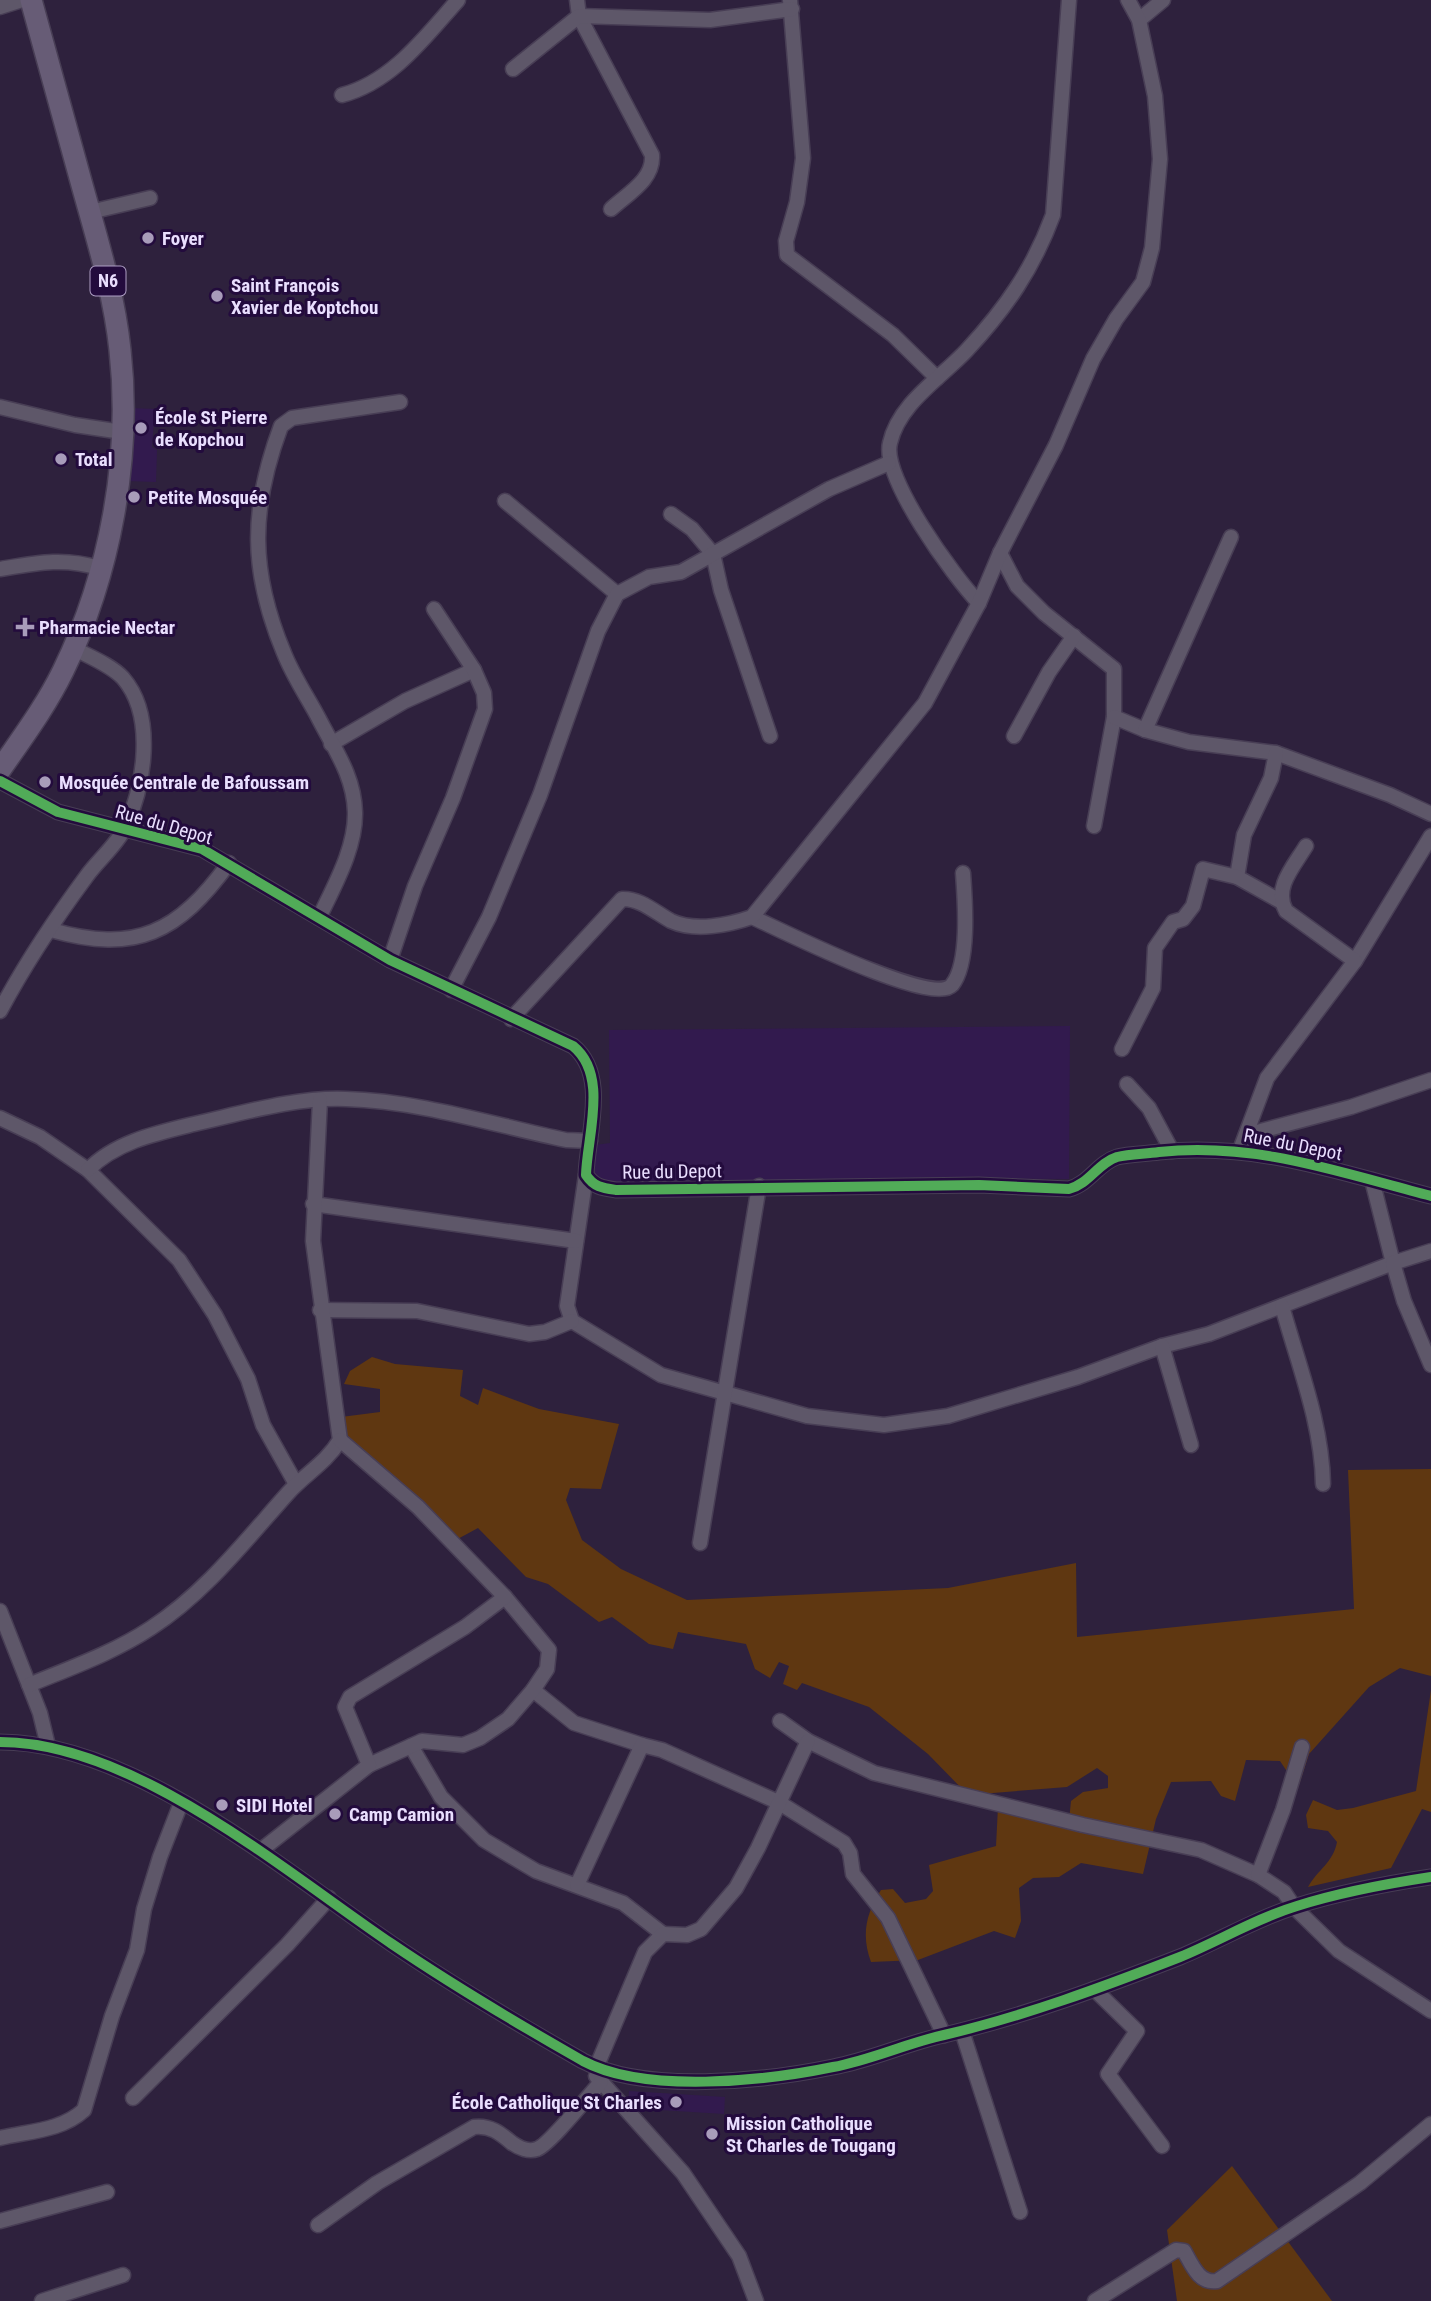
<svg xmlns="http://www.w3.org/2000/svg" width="1431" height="2301" viewBox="0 0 1431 2301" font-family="'Roboto Condensed',sans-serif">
	<rect width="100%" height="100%" fill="#2e213d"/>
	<g fill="#321a4e">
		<polygon points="130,408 155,409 152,447 157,450 156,482 126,481"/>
		<polygon points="1070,1026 1069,1179 905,1178 611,1183 598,1180 595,1176 595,1145 610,1143 609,1030"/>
		<polygon points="629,2091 725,2097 724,2114 628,2108"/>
	</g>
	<g fill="#5f3711">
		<path d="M372,1357L395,1364L463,1370L460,1396L478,1405L483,1388L539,1409L619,1424L601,1489L570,1488L566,1500L582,1540L621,1569L687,1600L948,1588L1076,1563L1077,1637L1354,1609L1348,1470L1431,1469V1676L1400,1668L1369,1687L1309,1754L1298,1788L1280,1761L1246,1760L1235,1801L1221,1796L1211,1781L1171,1782L1156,1819L1143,1874L1081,1863L1059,1877L1033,1878L1019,1888L1021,1921L1015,1938L994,1931L918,1960L871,1962C861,1935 866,1913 881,1890L893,1889L905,1903L926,1899L933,1891L929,1865L996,1846L998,1807L1069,1821L1071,1801L1083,1792L1108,1788V1776L1097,1768L1067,1787L968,1795L928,1754L869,1707L802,1683L797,1690L783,1684L789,1666L779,1662L770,1678L755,1669L746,1644L678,1632L673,1649L649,1644L612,1617L599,1622L548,1584L526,1577L478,1528L454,1541L346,1454L341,1417L380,1412V1389L344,1384L350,1371Z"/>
		<path d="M1431,1690V1812L1422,1809L1391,1868L1308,1887C1318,1869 1333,1863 1337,1842L1328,1831L1308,1828L1306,1815L1313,1800L1337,1810L1353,1808L1416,1791Z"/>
		<polygon points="1232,2166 1332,2301 1177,2301 1167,2230"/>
	</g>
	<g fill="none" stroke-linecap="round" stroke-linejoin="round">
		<g stroke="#483e55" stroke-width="17">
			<g id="minor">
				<path d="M577,0L579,16L652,155C654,180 627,194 611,209"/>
				<polyline points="790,0 803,158 797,202 786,241 787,255 893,335 937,378"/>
				<polyline points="0,7 22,0"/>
				<polyline points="1139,20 1163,0"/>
				<polyline points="513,69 579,16 710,20 792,9"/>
				<path d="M342,95C392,82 425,37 458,0"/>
				<polyline points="90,212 150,198"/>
				<polyline points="0,407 75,425 122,432"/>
				<polyline points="505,501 617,594"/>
				<polyline points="671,514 692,529 713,554 721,590 770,736"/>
				<polyline points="1000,553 1017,586 1044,613 1114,669 1114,717 1094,826"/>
				<path d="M0,569C36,563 64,557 99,568"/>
				<path d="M979,603C954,577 881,477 890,443C899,403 941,378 967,350C1006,308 1033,269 1053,215L1069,0"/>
				<polyline points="1114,717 1145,730 1189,742 1276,753 1390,795 1431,814"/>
				<polyline points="1145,730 1231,537"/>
				<polyline points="1014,736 1049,672 1074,636"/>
				<polyline points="331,744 405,701 474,670"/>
				<path d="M0,781L58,812L202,849L390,960L573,1046C609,1075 587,1136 586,1175C594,1187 602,1188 616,1190L979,1185L1069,1189C1089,1184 1098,1163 1117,1157C1130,1154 1145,1154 1159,1152C1257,1142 1338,1172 1431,1196"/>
				<polyline points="1237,877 1244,835 1271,778 1276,753"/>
				<path d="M752,917C779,929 933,1007 952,985C970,963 965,900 963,873"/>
				<path d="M319,918C334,886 356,848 355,812C354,776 335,750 319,719C308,698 293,676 284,653C250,572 250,509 281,426L292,418L400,402"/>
				<path d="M51,930C136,954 178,933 229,863"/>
				<polyline points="390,960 415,886 453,798 485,709 484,693 474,670 434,609"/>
				<polyline points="1355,961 1431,836"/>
				<polyline points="451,990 489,917 540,795 598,631 617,594 649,577 681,572 829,489 889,463"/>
				<path d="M0,1011C25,964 55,919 86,877C98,860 117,845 126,826C144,786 156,716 123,678C111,665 88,656 73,648"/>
				<path d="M511,1019L622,899C640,898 656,913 671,921C695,932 729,925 752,917L925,703L979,603L1000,553L1056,445L1093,359L1116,319L1143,282L1152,248L1160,159L1155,96L1139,20L1128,0"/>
				<polyline points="1122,1049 1153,988 1155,948 1173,922 1183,919 1193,906 1203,869 1237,877 1280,901"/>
				<polyline points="1127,1084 1149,1108 1172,1151"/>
				<polyline points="0,1118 40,1137 88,1170 179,1260 215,1315 248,1379 263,1425 296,1484"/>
				<polyline points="1246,1135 1351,1107 1431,1080"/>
				<path d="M1240,1150L1267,1078L1355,961L1286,911C1273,888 1294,866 1306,846"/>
				<path d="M88,1170C115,1142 157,1133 194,1124C243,1113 295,1097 346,1099C420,1101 494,1125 566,1140L590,1141"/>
				<polyline points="586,1175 567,1306 572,1321 661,1375 807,1416 884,1425 948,1416 1078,1377 1162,1346 1209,1334 1393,1263 1372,1180"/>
				<polyline points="313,1204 576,1241"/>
				<polyline points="1431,1251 1393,1263 1404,1301 1431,1365"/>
				<path d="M1282,1306C1298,1364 1322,1423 1323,1484"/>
				<polyline points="320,1310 417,1311 529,1334 545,1332 572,1321"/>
				<polyline points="1162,1346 1191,1445"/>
				<polyline points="700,1543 759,1186"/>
				<polyline points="0,1611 40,1713 48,1746"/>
				<path d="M29,1685C70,1668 113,1653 151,1628C205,1593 245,1541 288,1493C305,1474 326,1463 340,1440L313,1241L320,1100"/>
				<polyline points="533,1690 574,1723 642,1745"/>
				<polyline points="780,1721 808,1741 874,1773 1083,1825 1201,1850 1258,1875 1284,1892 1294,1907 1339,1951 1431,2011"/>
				<path d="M0,1742C134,1742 284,1871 392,1944C454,1986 518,2024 583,2061C645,2094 765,2081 833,2067C871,2060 907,2043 944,2035C1025,2016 1103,1987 1180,1957C1219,1941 1257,1918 1297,1906C1341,1892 1385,1884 1431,1877"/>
				<polyline points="411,1746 441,1797 484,1840 536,1871 623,1903 663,1934"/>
				<polyline points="369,1765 422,1741 463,1745 480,1738 508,1719 533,1690 547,1669 549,1650 505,1597"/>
				<polyline points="260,1851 369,1765 345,1707 350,1697 465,1627 505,1597 418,1507 340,1440"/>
				<polyline points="1258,1875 1283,1810 1302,1747"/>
				<polyline points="577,1885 642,1745 662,1750 778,1802 844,1843 850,1853 853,1874 888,1918 944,2035"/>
				<polyline points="1094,1989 1137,2031 1108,2074 1162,2146"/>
				<polyline points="962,2031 1020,2212"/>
				<polyline points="596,2068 645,1952 663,1934 687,1935 701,1929 736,1888 758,1848 808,1741"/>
				<polyline points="596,2076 683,2173 739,2256 756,2301"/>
				<polyline points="133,2098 287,1945 329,1898"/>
				<path d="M0,2138C29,2131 61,2131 84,2110L112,2016L137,1950L144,1909L160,1857L181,1803"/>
				<polyline points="0,2221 107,2192"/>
				<path d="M318,2225L377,2183L474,2127C490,2125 500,2133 512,2143C519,2148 529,2152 537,2149C549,2145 590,2094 601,2082"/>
				<polyline points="42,2301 123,2275"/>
				<path d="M1095,2301L1176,2250L1184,2251C1192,2265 1199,2284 1217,2281L1360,2183L1431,2124"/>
			</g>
		</g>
		<g stroke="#483e55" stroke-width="24">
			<path id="highway" d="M0,770C22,738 46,706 63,671C110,575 132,457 120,350C114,293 97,239 82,185C65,123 48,62 31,0"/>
		</g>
		<use href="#minor" stroke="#5e5769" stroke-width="14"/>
		<use href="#highway" stroke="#675c76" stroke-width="21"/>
		<g stroke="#230b3d" stroke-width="15">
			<g id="cycleway">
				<path d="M0,781L58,812L202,849L390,960L573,1046C609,1075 587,1136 586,1175C594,1187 602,1188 616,1190L979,1185L1069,1189C1089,1184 1098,1163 1117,1157C1130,1154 1145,1154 1159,1152C1257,1142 1338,1172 1431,1196"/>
				<path d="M0,1742C134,1742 284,1871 392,1944C454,1986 518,2024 583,2061C645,2094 765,2081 833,2067C871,2060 907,2043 944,2035C1025,2016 1103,1987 1180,1957C1219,1941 1257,1918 1297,1906C1341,1892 1385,1884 1431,1877"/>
			</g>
		</g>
		<use href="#cycleway" stroke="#51ab58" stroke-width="10"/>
	</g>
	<g fill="#a89cba" stroke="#230b3d" stroke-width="2.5">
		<circle cx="148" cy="238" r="7"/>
		<circle cx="217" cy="296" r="7"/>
		<circle cx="141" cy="428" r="7"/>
		<circle cx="61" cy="459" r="7"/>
		<circle cx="134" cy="497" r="7"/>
		<path d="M21.5 616.5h7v7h7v7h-7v7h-7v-7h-7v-7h7z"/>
		<circle cx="45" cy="782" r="7"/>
		<circle cx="222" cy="1805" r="7"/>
		<circle cx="335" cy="1814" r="7"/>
		<circle cx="676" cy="2102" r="7"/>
		<circle cx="712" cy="2134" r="7"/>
	</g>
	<g text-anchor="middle" stroke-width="6" stroke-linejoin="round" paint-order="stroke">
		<rect fill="#230b3d" stroke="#ae9fc4" stroke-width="2" x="90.5" y="266.5" width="35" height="29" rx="5"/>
		<g font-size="18" font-weight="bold" fill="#e9defe">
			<text x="108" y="287">N6</text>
		</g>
		<g font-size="19" font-weight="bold" fill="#e9defe" stroke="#230b3d" text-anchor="start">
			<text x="162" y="245">Foyer</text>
			<text x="231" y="292">Saint François<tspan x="231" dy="22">Xavier de Koptchou</tspan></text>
			<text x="155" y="424">École St Pierre<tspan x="155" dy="22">de Kopchou</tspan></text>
			<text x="75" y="466">Total</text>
			<text x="148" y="504">Petite Mosquée</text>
			<text x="39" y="634">Pharmacie Nectar</text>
			<text x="59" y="789">Mosquée Centrale de Bafoussam</text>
			<text x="236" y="1812">SIDI Hotel</text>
			<text x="349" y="1821">Camp Camion</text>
			<text x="662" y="2109" text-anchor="end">École Catholique St Charles</text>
			<text x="726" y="2130">Mission Catholique<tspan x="726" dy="22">St Charles de Tougang</tspan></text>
		</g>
		<g font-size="19" fill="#e9defe" stroke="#230b3d">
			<text transform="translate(164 824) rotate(16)" y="7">Rue du Depot</text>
			<text transform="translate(1293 1144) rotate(11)" y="7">Rue du Depot</text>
			<text transform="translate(672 1171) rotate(-1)" y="7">Rue du Depot</text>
		</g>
	</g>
</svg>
